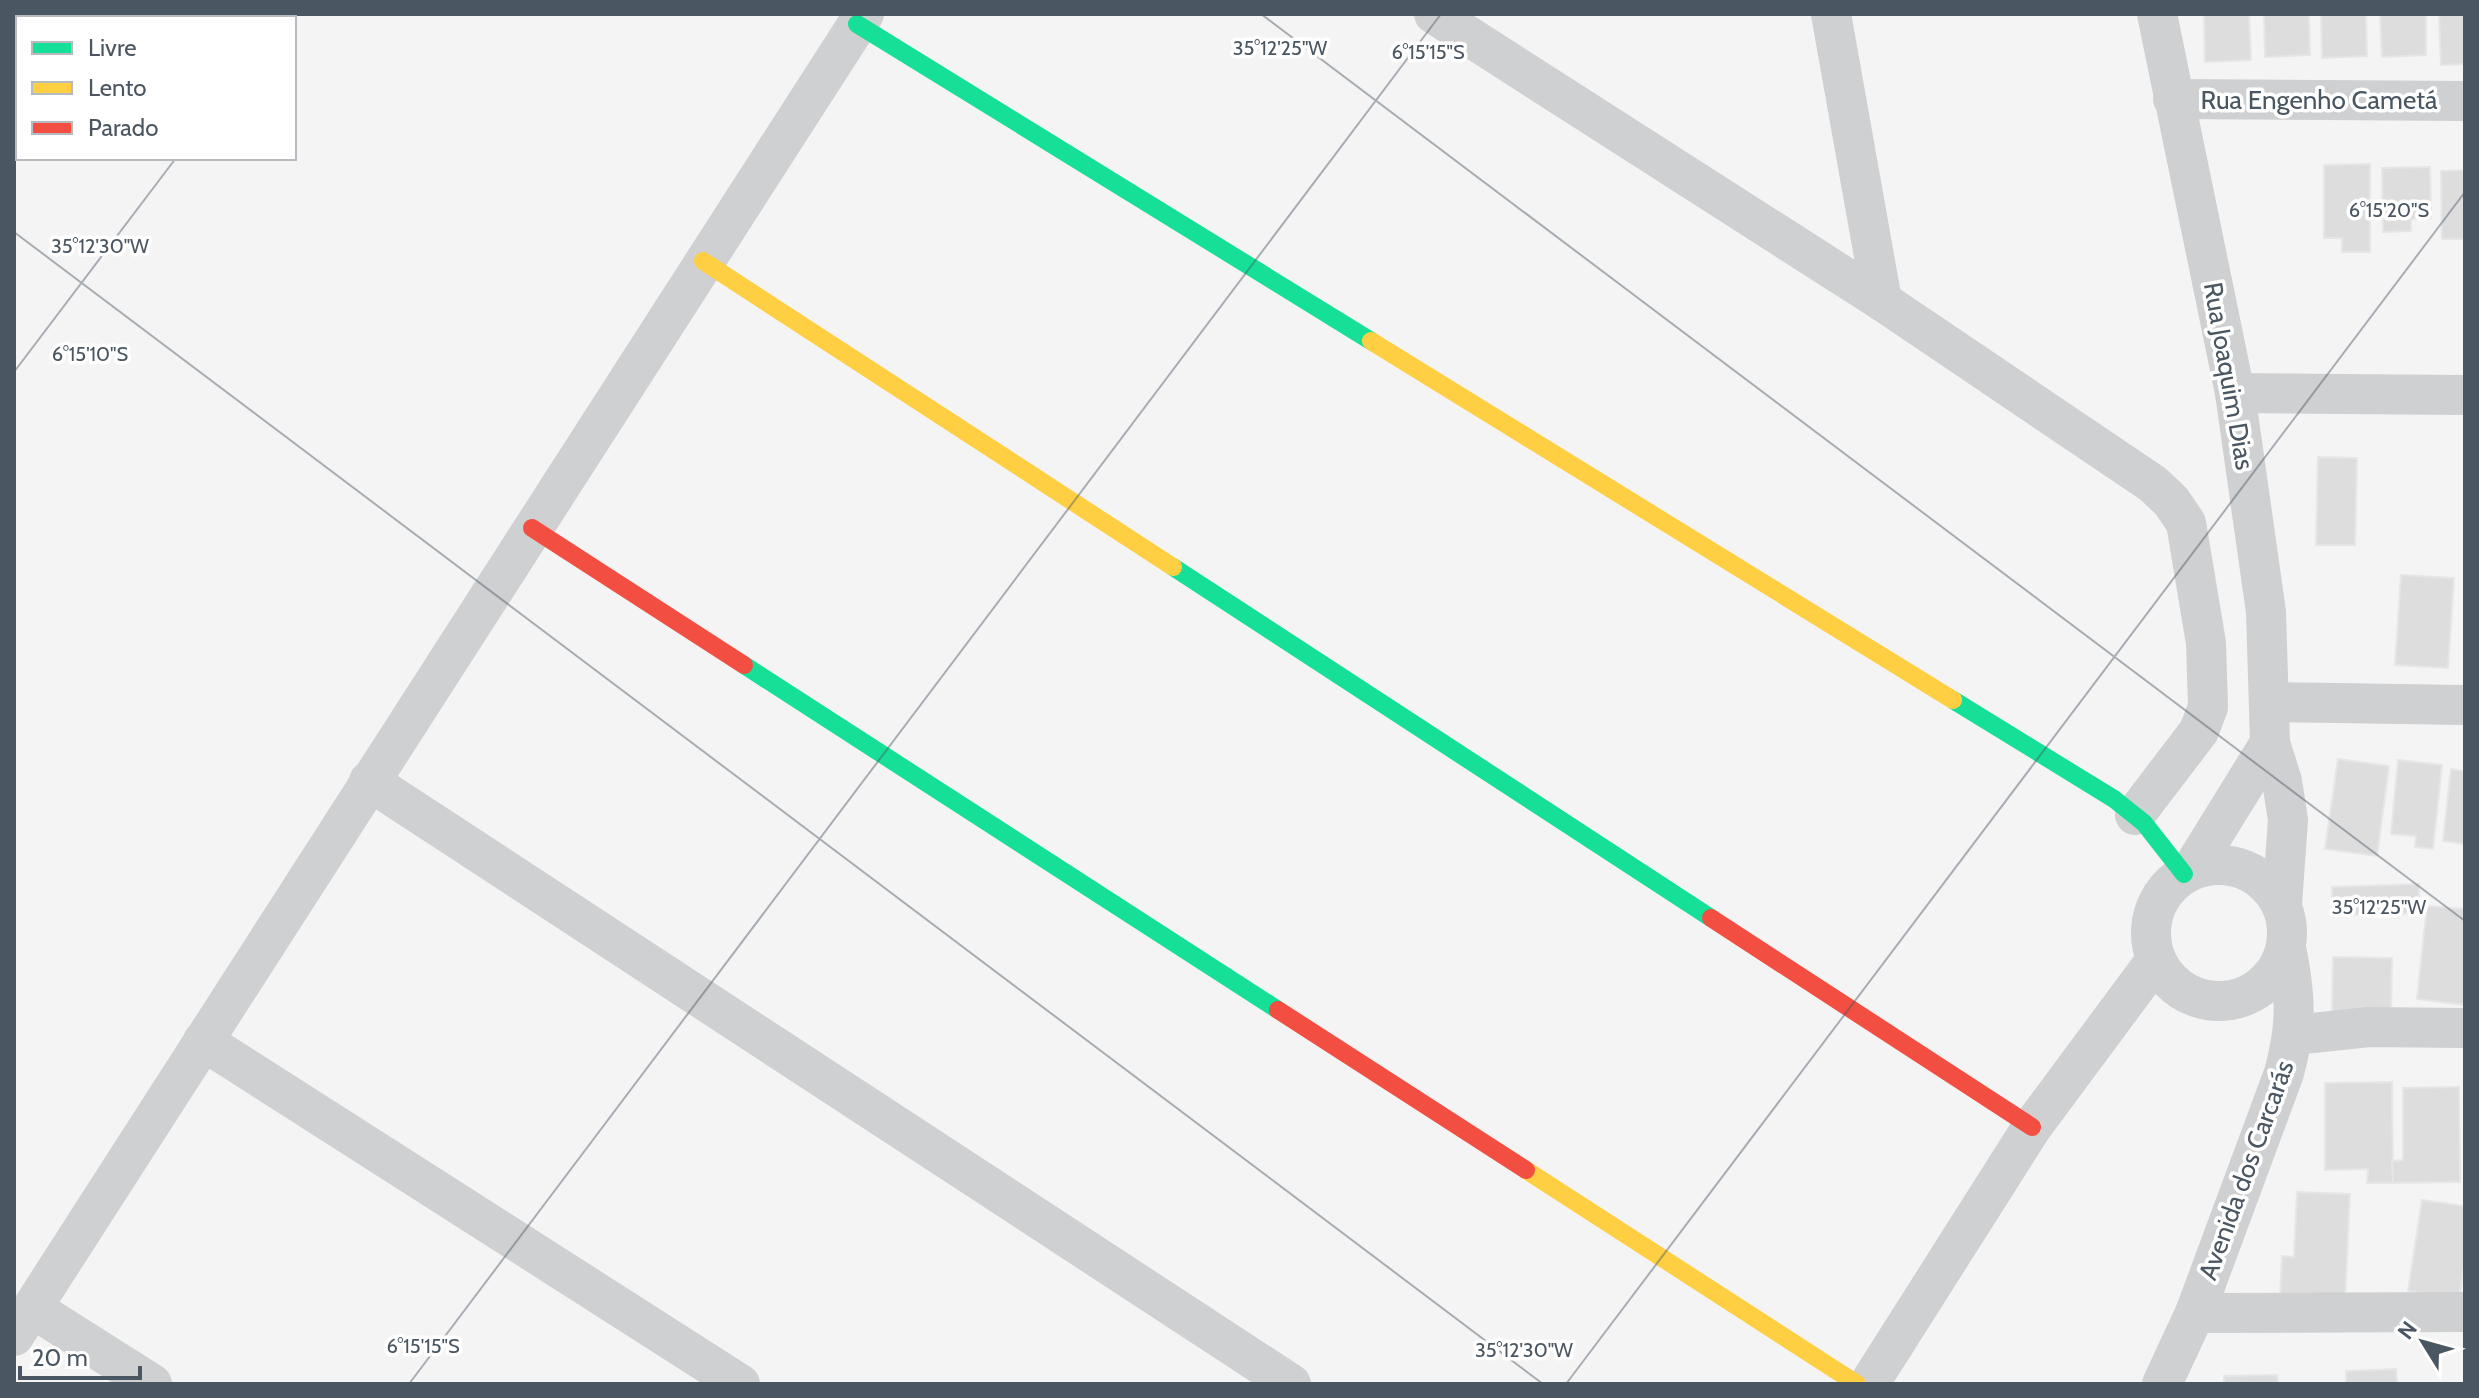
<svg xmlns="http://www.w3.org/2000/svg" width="2479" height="1398" viewBox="0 0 2479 1398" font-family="Cabin,sans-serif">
	<rect width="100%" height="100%" fill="#f4f4f4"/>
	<g fill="#ddddde" stroke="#e5e6e7" stroke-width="2">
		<polygon points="2204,14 2249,14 2251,60 2205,62"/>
		<polygon points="2264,14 2309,14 2310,55 2265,57"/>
		<polygon points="2321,14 2366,14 2367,56 2322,58"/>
		<polygon points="2380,14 2426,14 2426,55 2382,57"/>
		<polygon points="2439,14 2465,14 2465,64 2441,65"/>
		<polygon points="2370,164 2370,252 2342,252 2342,238 2324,238 2324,165"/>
		<polygon points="2430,167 2431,218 2411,219 2411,231 2383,232 2382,168"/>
		<polygon points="2465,170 2465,239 2442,239 2441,171"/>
		<polygon points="2318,457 2357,458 2355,545 2316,545"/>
		<polygon points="2401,575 2454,578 2448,668 2395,665"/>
		<polygon points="2338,759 2389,766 2377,856 2325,849"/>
		<polygon points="2398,760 2442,765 2433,849 2415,847 2416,836 2391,834"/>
		<polygon points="2451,769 2465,771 2465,844 2443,841"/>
		<polygon points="2419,884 2419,913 2332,915 2332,887"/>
		<polygon points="2427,906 2465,909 2465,1005 2417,999"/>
		<polygon points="2333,957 2392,958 2391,1013 2332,1012"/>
		<polygon points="2392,1082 2393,1183 2367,1183 2368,1169 2325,1170 2325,1083"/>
		<polygon points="2459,1087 2460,1182 2393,1183 2392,1161 2403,1160 2403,1088"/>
		<polygon points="2297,1192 2350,1194 2345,1301 2280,1298 2282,1256 2294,1257"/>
		<polygon points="2422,1200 2465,1206 2465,1260 2459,1299 2408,1291"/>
		<polygon points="2396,1369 2397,1384 2346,1384 2346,1371"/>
		<polygon points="2277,1375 2278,1384 2224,1384 2224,1376"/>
	</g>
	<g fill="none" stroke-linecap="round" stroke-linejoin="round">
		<g stroke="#ced0d2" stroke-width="40">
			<polyline points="1434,14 1882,301 2153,484 2171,501 2186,523 2206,643 2208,707 2199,731 2135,815"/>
			<polyline points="1831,14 1882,301"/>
			<polyline points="2157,14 2235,393 2266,612 2270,743 2282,781 2288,820 2282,904"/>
			<polyline points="2173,99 2465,101"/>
			<polyline points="2235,393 2465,395"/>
			<polyline points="2270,702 2465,705"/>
			<polyline points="369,781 1291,1384"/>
			<circle cx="2219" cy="933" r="68"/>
			<polyline points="2192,869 2270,743"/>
			<polyline points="2294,1035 2369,1027 2465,1028"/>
			<polyline points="203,1041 740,1384"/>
			<polyline points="32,1308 152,1384"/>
			<polyline points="2195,1313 2465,1312"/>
			<polyline points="14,1336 864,14"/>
			<polyline points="1869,1384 2032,1127 2156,960"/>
			<path d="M2162,1384L2195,1313L2284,1073C2297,1025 2296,997 2286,948"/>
		</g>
		<g stroke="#16e098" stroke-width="18">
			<polyline points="857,24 1371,341"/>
			<polyline points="1173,567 1711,918"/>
			<polyline points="744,665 1278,1010"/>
			<polyline points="1953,700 2114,799 2144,823 2184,874"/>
		</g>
		<g stroke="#ffcf43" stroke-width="18">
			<polyline points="703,261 1173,567"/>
			<polyline points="1371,341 1953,700"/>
			<polyline points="1526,1170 1857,1384"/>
		</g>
		<g stroke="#f24e42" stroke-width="18">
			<polyline points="532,528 744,665"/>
			<polyline points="1711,918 2032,1127"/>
			<polyline points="1278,1010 1526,1170"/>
		</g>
	</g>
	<path fill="none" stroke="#4a5661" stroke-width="2" stroke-opacity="0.45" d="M1261,14L2465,921M281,18L284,14M14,232L1543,1384M14,372L176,158M409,1384L1441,14M1566,1384L2465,192"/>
	<g text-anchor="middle" stroke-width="7" stroke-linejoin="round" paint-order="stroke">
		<g font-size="26" fill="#4a5661" stroke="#fff">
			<text x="2319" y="109">Rua Engenho Cametá</text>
			<text transform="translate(2229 376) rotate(80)" y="9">Rua Joaquim Dias</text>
			<text transform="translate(2246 1170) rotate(-70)" y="9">Avenida dos Carcarás</text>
		</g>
	</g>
	<g font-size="20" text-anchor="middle" fill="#4a5661" stroke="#fff" stroke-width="7" stroke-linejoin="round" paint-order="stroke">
		<text x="1280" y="55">35°12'25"W</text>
		<text x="1428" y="59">6°15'15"S</text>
		<text x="2389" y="217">6°15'20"S</text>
		<text x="100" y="253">35°12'30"W</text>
		<text x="90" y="361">6°15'10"S</text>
		<text x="2379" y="914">35°12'25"W</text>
		<text x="423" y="1353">6°15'15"S</text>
		<text x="1524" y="1357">35°12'30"W</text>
	</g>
	<rect width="2479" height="1398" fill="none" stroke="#4a5661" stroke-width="32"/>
	<rect x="16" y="16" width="280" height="144" fill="#ffffff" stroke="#b7bbc0" stroke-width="2"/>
	<rect x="32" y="42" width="40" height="12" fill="#16e098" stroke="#b7bbc0" stroke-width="2"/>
	<text x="88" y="56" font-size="24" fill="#4a5661">Livre</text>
	<rect x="32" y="82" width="40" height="12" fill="#ffcf43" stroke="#b7bbc0" stroke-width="2"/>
	<text x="88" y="96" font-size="24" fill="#4a5661">Lento</text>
	<rect x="32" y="122" width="40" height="12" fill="#f24e42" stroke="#b7bbc0" stroke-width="2"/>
	<text x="88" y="136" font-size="24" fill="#4a5661">Parado</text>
	<g transform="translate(2423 1342) rotate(307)" stroke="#ffffff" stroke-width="6" paint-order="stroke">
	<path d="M0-6L14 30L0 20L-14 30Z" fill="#4a5661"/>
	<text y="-12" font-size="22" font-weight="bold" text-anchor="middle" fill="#4a5661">N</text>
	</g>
	<path d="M20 1366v12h120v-12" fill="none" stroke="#4a5661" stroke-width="4"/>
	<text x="32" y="1366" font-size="24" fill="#4a5661" stroke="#ffffff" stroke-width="6" paint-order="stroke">20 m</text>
</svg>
